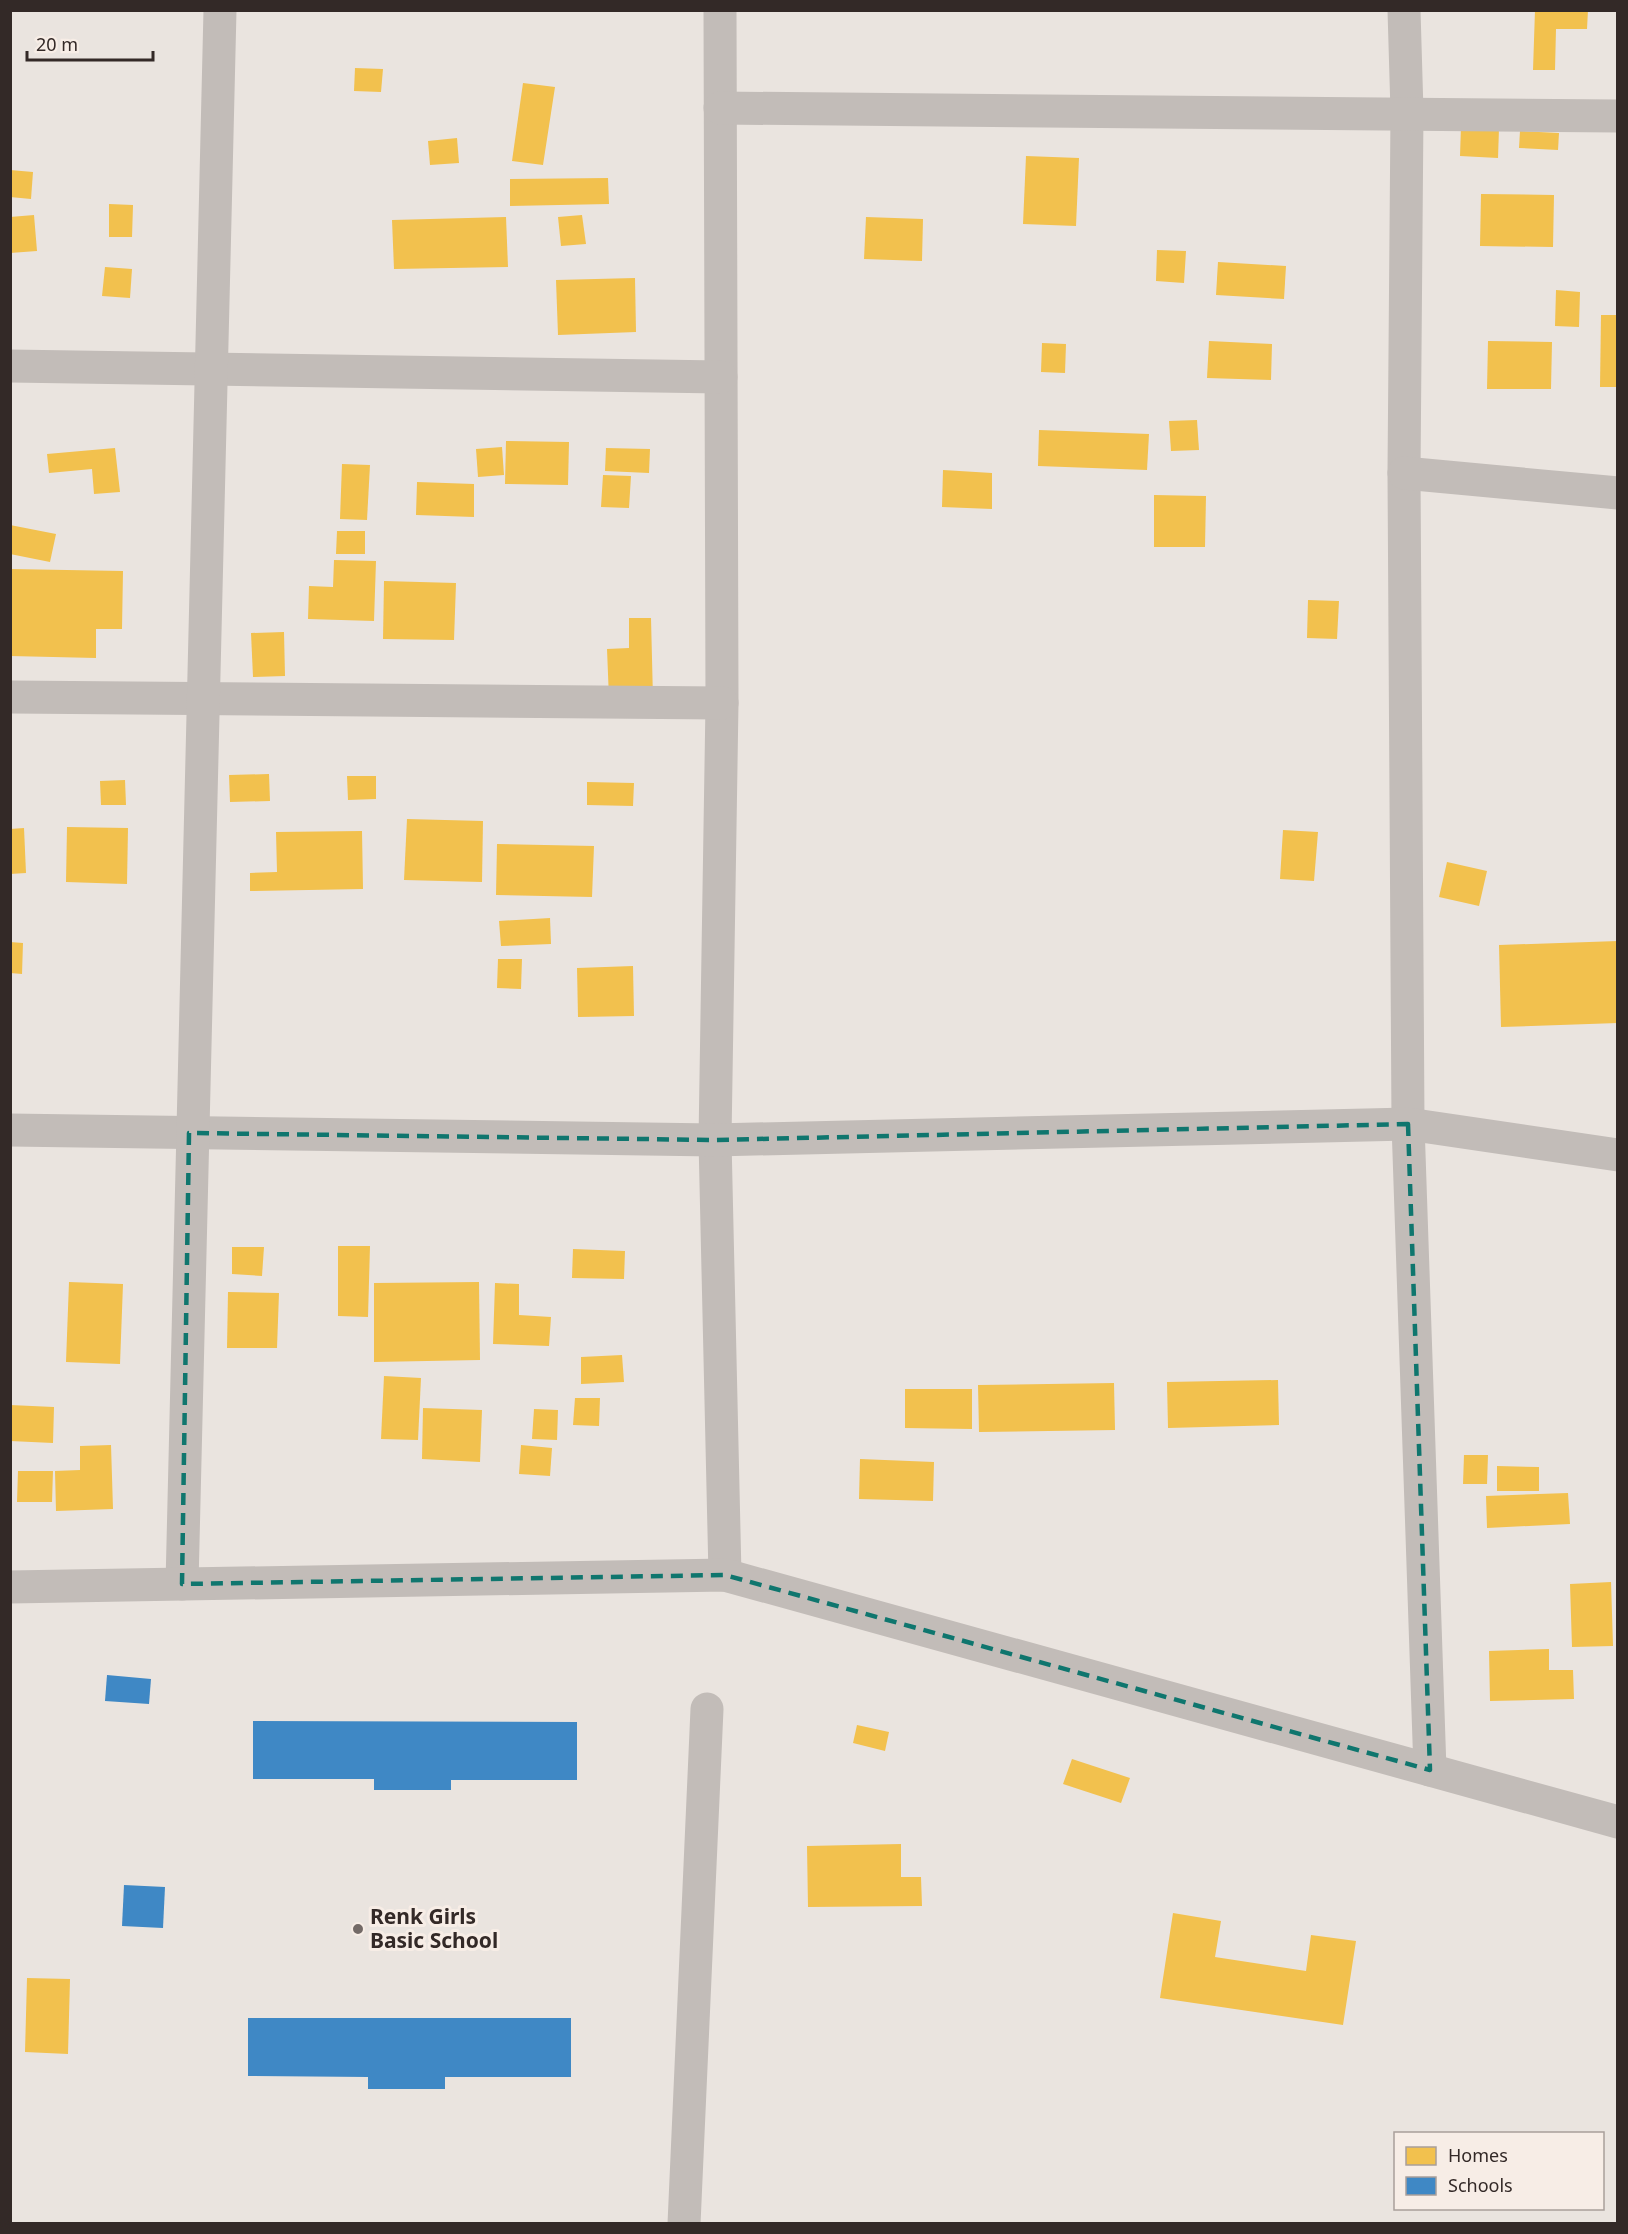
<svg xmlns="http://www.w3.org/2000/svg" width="1628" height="2234" viewBox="0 0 1628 2234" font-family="'Noto Sans',sans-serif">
	<rect width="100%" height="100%" fill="#eae4df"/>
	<g fill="#f2c14e">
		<polygon points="1535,10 1588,10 1587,29 1556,29 1555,70 1533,70"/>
		<polygon points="355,68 383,69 381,92 354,91"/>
		<polygon points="523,83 555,87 543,165 512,161"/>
		<polygon points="1461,126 1499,128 1498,158 1460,156"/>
		<polygon points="1520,131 1559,133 1558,150 1519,148"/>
		<polygon points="457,138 459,163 430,165 428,141"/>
		<polygon points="1026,156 1079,158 1076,226 1023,224"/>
		<polygon points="10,170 33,172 31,199 10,197"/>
		<polygon points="608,178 609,204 510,206 510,179"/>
		<polygon points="1481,194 1554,195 1553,247 1480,246"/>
		<polygon points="109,204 133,205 132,237 109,237"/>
		<polygon points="34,215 37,251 10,253 10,217"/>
		<polygon points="582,215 586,244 561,246 558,217"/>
		<polygon points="506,217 508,267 394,269 392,220"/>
		<polygon points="866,217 923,219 922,261 864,259"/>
		<polygon points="1157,250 1186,251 1184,283 1156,281"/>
		<polygon points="1218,262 1286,266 1284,299 1216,295"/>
		<polygon points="105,267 132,269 130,298 102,296"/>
		<polygon points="635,278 636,332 558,335 556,280"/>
		<polygon points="1556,290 1580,292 1579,327 1555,326"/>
		<polygon points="1601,315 1618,315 1618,387 1600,387"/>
		<polygon points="1209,341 1272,344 1271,380 1207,378"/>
		<polygon points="1488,341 1552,342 1551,389 1487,389"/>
		<polygon points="1042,343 1066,344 1065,373 1041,372"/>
		<polygon points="1197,420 1199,450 1171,451 1169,421"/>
		<polygon points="1039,430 1149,434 1147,470 1038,466"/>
		<polygon points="506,441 569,442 568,485 505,484"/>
		<polygon points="502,447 504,475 478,477 476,449"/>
		<polygon points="115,448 120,492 94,494 92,469 49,473 47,454"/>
		<polygon points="606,448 650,449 649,473 605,471"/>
		<polygon points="342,464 370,465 367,520 340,519"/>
		<polygon points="943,470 992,473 992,509 942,507"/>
		<polygon points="603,475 631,476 629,508 601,507"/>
		<polygon points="417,482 474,484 474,517 416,515"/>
		<polygon points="1154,495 1206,496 1205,547 1154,547"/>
		<polygon points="10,525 56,534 50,562 10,554"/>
		<polygon points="337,531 365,531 365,554 336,554"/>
		<polygon points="334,560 376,561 374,621 308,619 309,586 333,587"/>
		<polygon points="10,569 123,571 122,629 96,629 96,658 10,656"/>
		<polygon points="384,581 456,583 454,640 383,639"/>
		<polygon points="1308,600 1339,601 1337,639 1307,638"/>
		<polygon points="629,618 651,618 653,699 609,699 607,649 629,648"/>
		<polygon points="284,632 285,676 253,677 251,633"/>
		<polygon points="269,774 270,801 230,802 229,775"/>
		<polygon points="347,776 376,776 376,799 348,800"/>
		<polygon points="125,780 126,805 101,805 100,781"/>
		<polygon points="587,782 634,783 633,806 587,805"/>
		<polygon points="407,819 483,821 482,882 404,880"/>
		<polygon points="67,827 128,828 127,884 66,882"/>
		<polygon points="24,828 26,873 10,874 10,829"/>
		<polygon points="1283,830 1318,832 1314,881 1280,879"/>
		<polygon points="362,831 363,889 250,891 250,873 277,872 276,832"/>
		<polygon points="497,844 594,846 592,897 496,895"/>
		<polygon points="1447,862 1487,871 1479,906 1439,897"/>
		<polygon points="550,918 551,944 501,946 499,921"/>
		<polygon points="1618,941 1618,1023 1501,1027 1499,945"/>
		<polygon points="10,942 23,943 22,974 10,973"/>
		<polygon points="498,959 522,959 521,989 497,988"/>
		<polygon points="633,966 634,1016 578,1017 577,968"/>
		<polygon points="338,1246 370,1246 368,1317 338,1316"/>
		<polygon points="232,1247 264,1247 262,1276 232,1274"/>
		<polygon points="573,1249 625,1251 624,1279 572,1278"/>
		<polygon points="69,1282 123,1284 120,1364 66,1362"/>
		<polygon points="479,1282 480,1360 374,1362 374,1283"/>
		<polygon points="495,1283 519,1284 519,1315 551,1317 549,1346 493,1344"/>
		<polygon points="228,1292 279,1293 277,1348 227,1348"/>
		<polygon points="622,1355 624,1382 581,1384 581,1357"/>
		<polygon points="384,1376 421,1378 418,1440 381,1439"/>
		<polygon points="1278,1380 1279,1425 1168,1428 1167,1382"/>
		<polygon points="1114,1383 1115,1430 979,1432 978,1385"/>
		<polygon points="905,1389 972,1389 972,1429 905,1428"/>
		<polygon points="575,1398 600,1398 599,1426 573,1425"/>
		<polygon points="10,1405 54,1407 53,1443 10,1441"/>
		<polygon points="423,1408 482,1410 480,1462 422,1459"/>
		<polygon points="534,1409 558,1410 557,1440 532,1439"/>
		<polygon points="111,1445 113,1509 56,1511 55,1471 80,1470 80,1446"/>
		<polygon points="521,1445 552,1448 550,1476 519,1474"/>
		<polygon points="1464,1455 1488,1455 1487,1484 1463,1484"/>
		<polygon points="860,1459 934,1462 933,1501 859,1499"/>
		<polygon points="1497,1466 1539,1467 1539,1491 1497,1491"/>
		<polygon points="18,1471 53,1471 52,1502 17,1502"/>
		<polygon points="1568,1493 1570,1524 1487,1528 1486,1496"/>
		<polygon points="1611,1582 1613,1646 1572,1647 1570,1584"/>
		<polygon points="1549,1649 1549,1670 1573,1670 1574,1699 1490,1701 1489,1651"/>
		<polygon points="857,1725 889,1732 885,1751 853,1743"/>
		<polygon points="1072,1759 1130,1778 1121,1803 1063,1784"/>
		<polygon points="901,1844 901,1877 921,1877 922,1906 808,1907 807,1846"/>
		<polygon points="1173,1913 1221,1921 1215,1957 1306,1971 1311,1935 1356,1941 1343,2025 1160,1998"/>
		<polygon points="27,1978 70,1979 68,2054 25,2052"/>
	</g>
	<g fill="#3f88c5">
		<polygon points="107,1675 151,1679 149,1704 105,1701"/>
		<polygon points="253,1721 577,1722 577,1780 451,1780 451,1790 374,1790 374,1779 253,1779"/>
		<polygon points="124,1885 165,1887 163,1928 122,1926"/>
		<polygon points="248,2018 571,2018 571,2077 445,2077 445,2089 368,2089 368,2077 248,2076"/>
	</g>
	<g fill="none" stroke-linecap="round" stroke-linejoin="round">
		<g stroke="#c2bcb8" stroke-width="33">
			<polyline points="720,10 722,703 715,1140 725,1575"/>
			<polyline points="1404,10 1407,112 1404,473 1408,1124 1430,1770"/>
			<polyline points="720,108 1618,116"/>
			<polyline points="10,366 721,377"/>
			<polyline points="1404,473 1618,493"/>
			<polyline points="10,697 722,703"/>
			<polyline points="10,1130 715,1140 1408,1124 1618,1155"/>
			<path d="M182,1584C190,1060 208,535 220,10"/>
			<polyline points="10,1587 725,1575 1618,1822"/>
			<polyline points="684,2224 707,1709"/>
		</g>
	</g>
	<path fill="none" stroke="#0f766e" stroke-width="4.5" stroke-dasharray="12 8" stroke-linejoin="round" d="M1408,1124L1430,1770L725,1575L182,1584L189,1133L715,1140Z"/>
	<circle fill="#736a67" stroke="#f7ede6" stroke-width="2" cx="358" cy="1929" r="6"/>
	<g text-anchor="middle" stroke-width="6" stroke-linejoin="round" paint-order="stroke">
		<g font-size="21" font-weight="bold" fill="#332927" stroke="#f7ede6" text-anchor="start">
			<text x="370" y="1924">Renk Girls<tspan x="370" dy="24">Basic School</tspan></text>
		</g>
	</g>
	<rect width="1628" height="2234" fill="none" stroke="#332927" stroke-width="24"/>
	<rect x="1394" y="2132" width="210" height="78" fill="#f7ede6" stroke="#a99f9a" stroke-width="1.5"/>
	<rect x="1406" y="2147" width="30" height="18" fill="#f2c14e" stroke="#a99f9a" stroke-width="1.5"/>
	<text x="1448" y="2162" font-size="18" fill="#332927">Homes</text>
	<rect x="1406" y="2177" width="30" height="18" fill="#3f88c5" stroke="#a99f9a" stroke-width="1.5"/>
	<text x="1448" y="2192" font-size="18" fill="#332927">Schools</text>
	<path d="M27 51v9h126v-9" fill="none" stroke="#332927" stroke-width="3"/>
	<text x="36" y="51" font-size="18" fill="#332927" stroke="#f7ede6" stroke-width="4.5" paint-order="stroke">20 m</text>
</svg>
